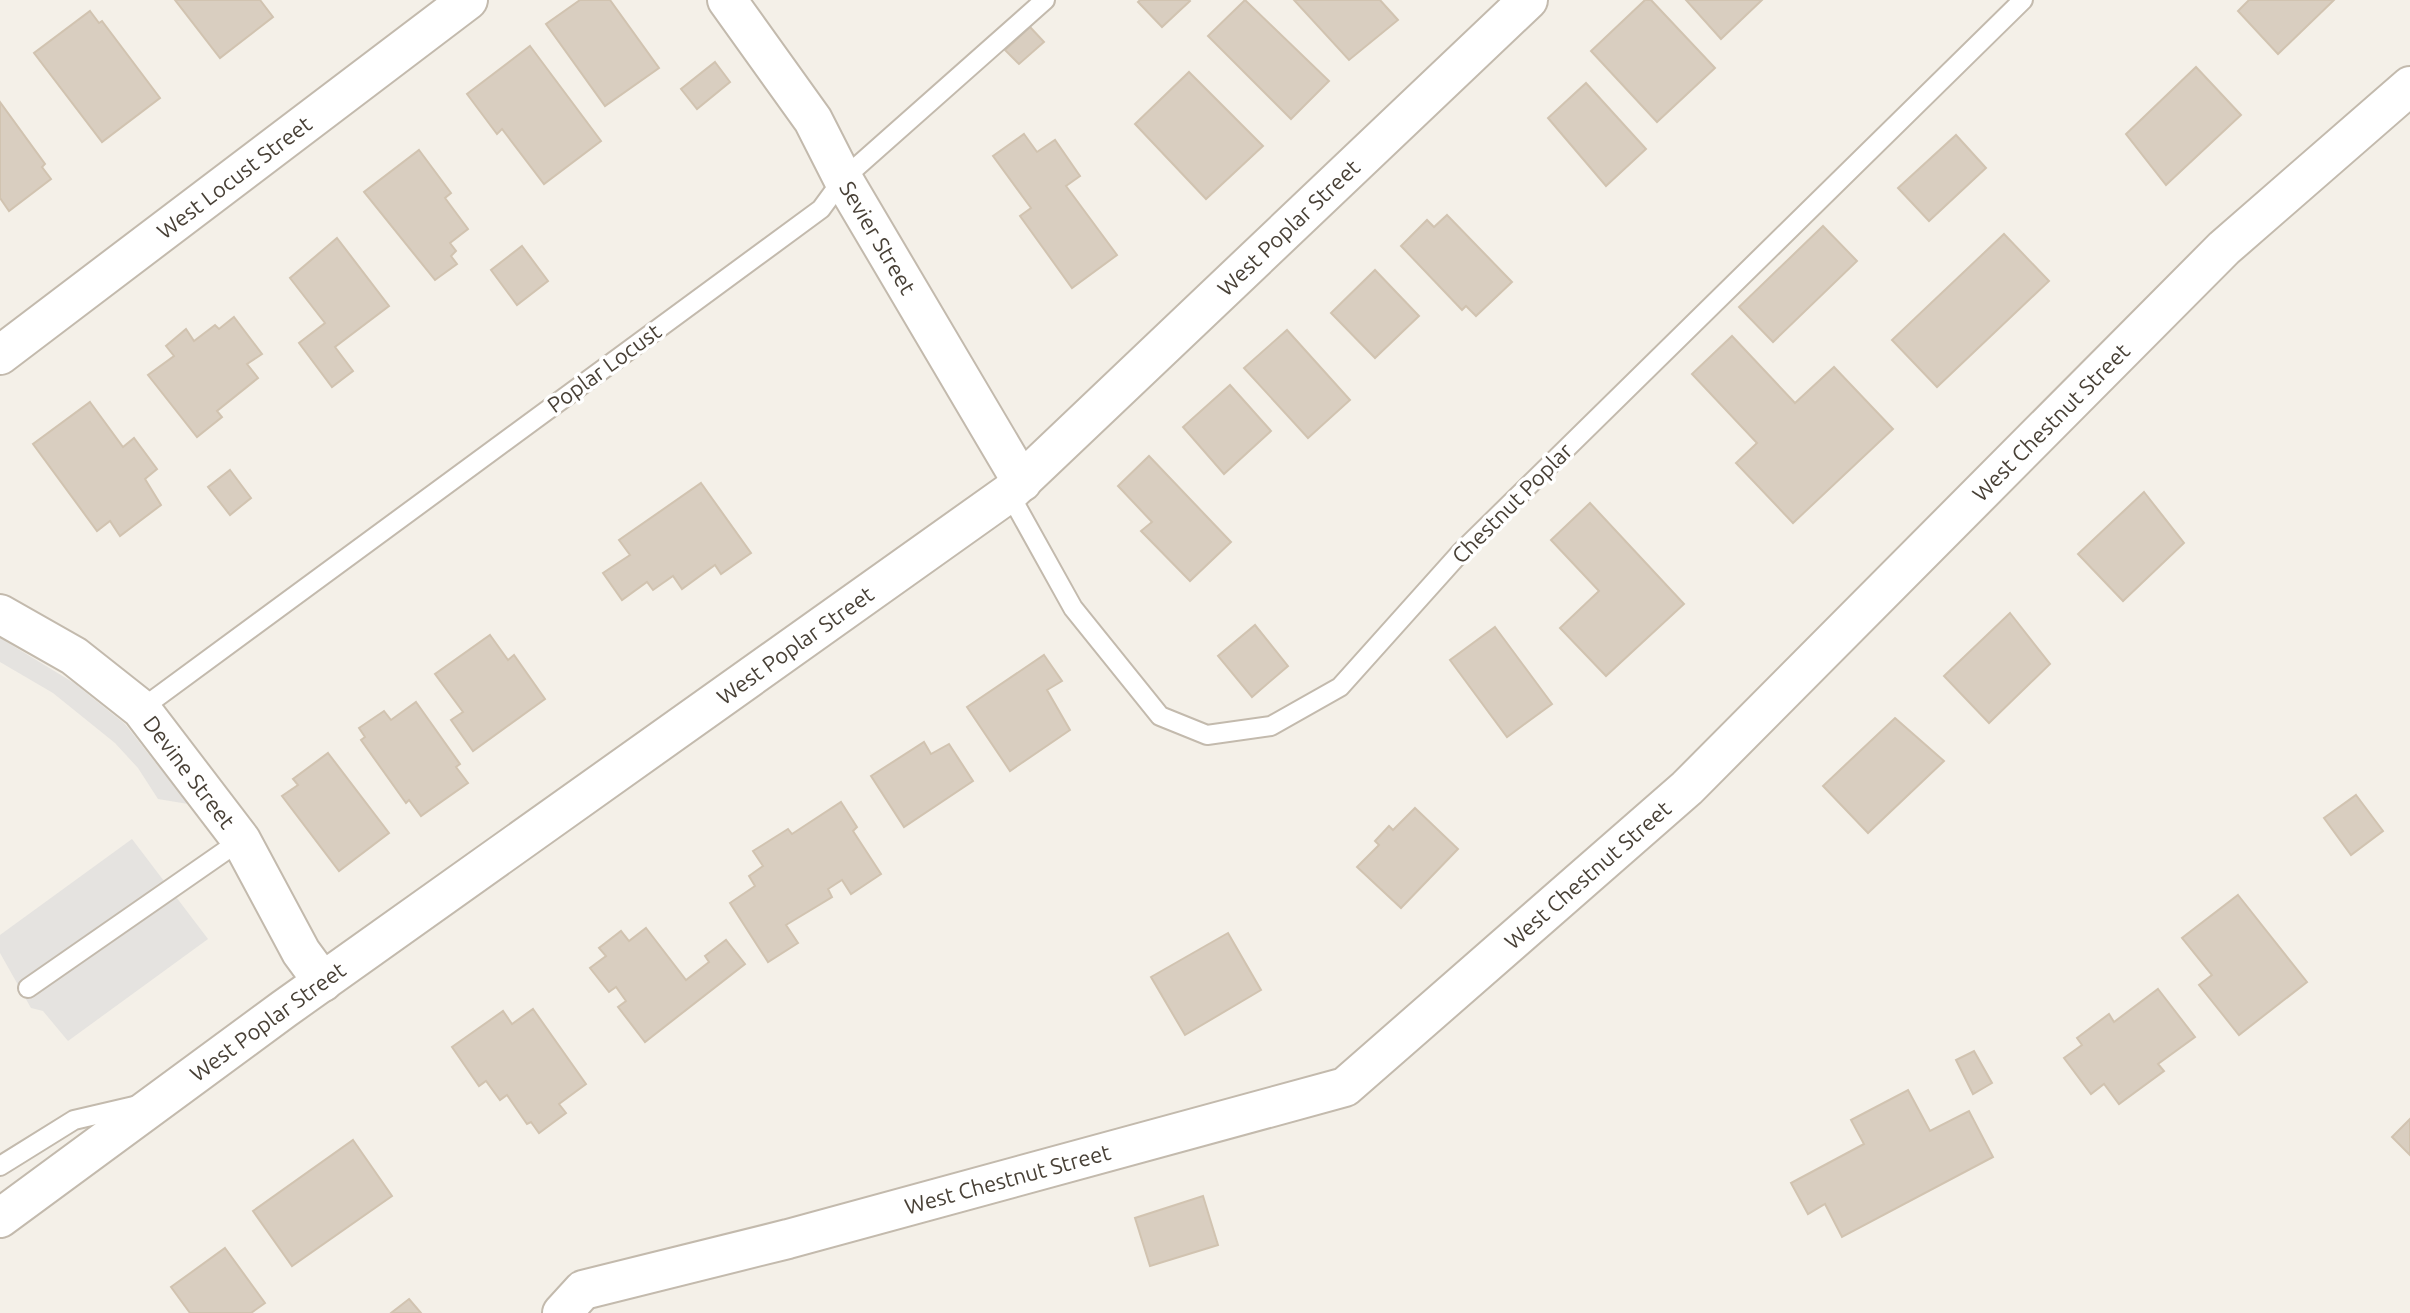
<svg xmlns="http://www.w3.org/2000/svg" width="2410" height="1313" viewBox="0 0 2410 1313" font-family="Ubuntu,sans-serif">
	<rect width="100%" height="100%" fill="#f4f0e8"/>
	<g fill="#e5e3e0">
		<polygon points="0,638 74,683 125,724 188,804 158,799 138,768 115,743 53,693 0,662"/>
		<polygon points="132,839 208,939 68,1041 43,1011 31,1008 0,953 0,935"/>
	</g>
	<g fill="#d9cec0" stroke="#d1c3b0" stroke-width="2">
		<polygon points="175,0 260,0 273,17 220,58"/>
		<polygon points="580,0 610,0 659,68 605,106 546,24"/>
		<polygon points="1140,0 1189,0 1190,1 1162,27 1138,2"/>
		<polygon points="1245,0 1329,81 1291,119 1208,36"/>
		<polygon points="1294,0 1380,0 1398,20 1349,60"/>
		<polygon points="1645,0 1651,0 1715,68 1657,122 1591,51"/>
		<polygon points="1686,0 1762,0 1721,39"/>
		<polygon points="2249,0 2334,0 2278,54 2238,11"/>
		<polygon points="90,11 99,23 102,21 160,98 102,142 34,53"/>
		<polygon points="1030,27 1044,42 1019,64 1005,50"/>
		<polygon points="530,46 601,141 544,184 502,129 497,134 467,94"/>
		<polygon points="715,62 730,82 697,109 681,89"/>
		<polygon points="2196,67 2241,115 2166,185 2126,134"/>
		<polygon points="1189,72 1263,146 1206,199 1135,124"/>
		<polygon points="1586,83 1646,149 1606,186 1548,118"/>
		<polygon points="0,102 45,164 42,167 51,179 9,211 0,198"/>
		<polygon points="1024,134 1037,152 1055,140 1080,176 1066,186 1117,255 1072,288 1020,216 1031,208 993,156"/>
		<polygon points="1956,135 1986,168 1929,221 1898,188"/>
		<polygon points="419,150 451,193 445,198 468,229 450,243 456,251 451,256 457,264 435,280 364,192"/>
		<polygon points="1447,215 1512,282 1476,316 1466,306 1462,310 1401,246 1427,220 1434,227"/>
		<polygon points="1823,226 1857,261 1773,342 1739,307"/>
		<polygon points="2004,234 2049,281 1937,387 1892,340"/>
		<polygon points="337,238 389,306 335,347 353,371 332,387 299,343 325,323 290,278"/>
		<polygon points="522,246 548,281 517,305 491,270"/>
		<polygon points="1375,270 1419,316 1375,358 1331,313"/>
		<polygon points="234,317 262,354 247,364 258,378 217,411 222,417 197,437 148,375 174,356 166,346 186,329 194,341 215,325 219,329"/>
		<polygon points="1287,330 1350,400 1308,438 1244,368"/>
		<polygon points="1732,336 1795,403 1834,367 1893,429 1793,523 1736,463 1757,443 1692,374"/>
		<polygon points="1230,385 1271,431 1224,474 1183,427"/>
		<polygon points="90,402 123,447 134,438 157,469 145,479 161,505 120,536 110,521 97,531 33,444"/>
		<polygon points="1149,456 1231,542 1190,581 1141,531 1152,522 1118,486"/>
		<polygon points="230,470 251,498 230,515 208,487"/>
		<polygon points="701,483 751,553 721,574 715,565 682,589 673,576 653,590 647,582 622,600 603,573 630,555 619,540"/>
		<polygon points="2144,492 2184,543 2123,601 2078,554"/>
		<polygon points="1590,503 1684,604 1606,676 1560,628 1599,591 1551,540"/>
		<polygon points="2010,613 2050,664 1989,723 1944,676"/>
		<polygon points="1255,625 1288,666 1252,697 1218,656"/>
		<polygon points="1495,627 1552,704 1507,737 1450,660"/>
		<polygon points="490,635 508,660 514,655 545,699 473,751 451,720 463,712 435,674"/>
		<polygon points="1044,655 1062,681 1047,690 1070,730 1010,771 967,707"/>
		<polygon points="416,702 460,764 456,767 468,783 421,816 409,800 406,803 361,740 365,737 359,728 384,711 391,720"/>
		<polygon points="1895,718 1944,761 1868,833 1823,786"/>
		<polygon points="924,742 931,754 949,744 973,781 904,827 871,776"/>
		<polygon points="328,753 389,833 339,871 282,796 298,785 293,779"/>
		<polygon points="2356,795 2383,831 2351,855 2324,818"/>
		<polygon points="841,802 857,827 853,831 881,874 851,894 842,880 828,889 832,897 786,925 798,943 768,962 730,903 755,886 749,876 763,866 753,851 788,829 792,834"/>
		<polygon points="1415,808 1458,849 1401,908 1357,867 1379,845 1375,841 1389,826 1393,830"/>
		<polygon points="2238,895 2307,982 2239,1035 2199,985 2212,975 2182,938"/>
		<polygon points="646,928 686,980 709,962 705,956 726,940 745,964 645,1042 618,1007 626,1001 616,987 609,992 590,968 606,956 599,948 621,931 629,941"/>
		<polygon points="1228,933 1261,990 1185,1035 1151,977"/>
		<polygon points="2158,989 2195,1037 2158,1064 2164,1071 2119,1104 2104,1084 2091,1094 2064,1058 2082,1045 2077,1038 2109,1014 2114,1022"/>
		<polygon points="533,1009 586,1084 559,1104 566,1113 539,1133 531,1122 527,1124 507,1095 500,1100 486,1081 479,1086 452,1047 503,1011 512,1024"/>
		<polygon points="1974,1051 1992,1083 1973,1094 1956,1060"/>
		<polygon points="1908,1090 1930,1131 1969,1111 1993,1157 1842,1237 1825,1204 1808,1214 1791,1183 1864,1144 1851,1120"/>
		<polygon points="2410,1119 2410,1155 2392,1137"/>
		<polygon points="353,1140 392,1196 292,1266 253,1211"/>
		<polygon points="1203,1196 1218,1245 1150,1266 1135,1218"/>
		<polygon points="225,1248 265,1303 251,1313 190,1313 171,1287"/>
		<polygon points="409,1299 421,1313 391,1313"/>
	</g>
	<g fill="none" stroke-linecap="round" stroke-linejoin="round">
		<g stroke="#c3baad" stroke-width="22">
			<g id="lane">
				<polyline points="1009,493 1073,608 1160,716 1207,735 1271,726 1340,687 1461,552 2023,0"/>
				<polyline points="141,709 821,209 843,179 1045,0"/>
				<polyline points="28,988 241,840"/>
				<polyline points="0,1166 74,1120 134,1106"/>
			</g>
		</g>
		<g stroke="#c3baad" stroke-width="42">
			<g id="street">
				<path id="s1" d="M727,0L813,120L843,179L1022,482"/>
				<path id="s2" d="M0,355L468,0"/>
				<path id="s3" d="M0,614L74,656L141,709L241,840L301,952L323,982"/>
				<path id="s4" d="M0,1218L284,1009L1009,493L1528,0"/>
				<path id="s5" d="M562,1313L583,1290L788,1239L1345,1087L1687,788L2224,248L2410,86"/>
			</g>
		</g>
		<use href="#lane" stroke="#fff" stroke-width="18"/>
		<use href="#street" stroke="#fff" stroke-width="38"/>
	</g>
	<g text-anchor="middle" stroke-width="7" stroke-linejoin="round" paint-order="stroke">
		<g font-size="22" fill="#484036" stroke="#fff">
			<text dy="8" stroke="none"><textPath href="#s2" startOffset="294">West Locust Street</textPath></text>
			<text dy="8" stroke="none"><textPath href="#s4" startOffset="1628">West Poplar Street</textPath></text>
			<text dy="8" stroke="none"><textPath href="#s1" startOffset="282">Sevier Street</textPath></text>
			<text transform="translate(604 368) rotate(-36)" y="8">Poplar Locust</text>
			<text dy="8" stroke="none"><textPath href="#s5" startOffset="1790">West Chestnut Street</textPath></text>
			<text transform="translate(1512 503) rotate(-45)" y="8">Chestnut Poplar</text>
			<text dy="8" stroke="none"><textPath href="#s4" startOffset="980">West Poplar Street</textPath></text>
			<text dy="8" stroke="none"><textPath href="#s3" startOffset="250">Devine Street</textPath></text>
			<text dy="8" stroke="none"><textPath href="#s5" startOffset="1142">West Chestnut Street</textPath></text>
			<text dy="8" stroke="none"><textPath href="#s4" startOffset="332">West Poplar Street</textPath></text>
			<text dy="8" stroke="none"><textPath href="#s5" startOffset="470">West Chestnut Street</textPath></text>
		</g>
	</g>
</svg>
